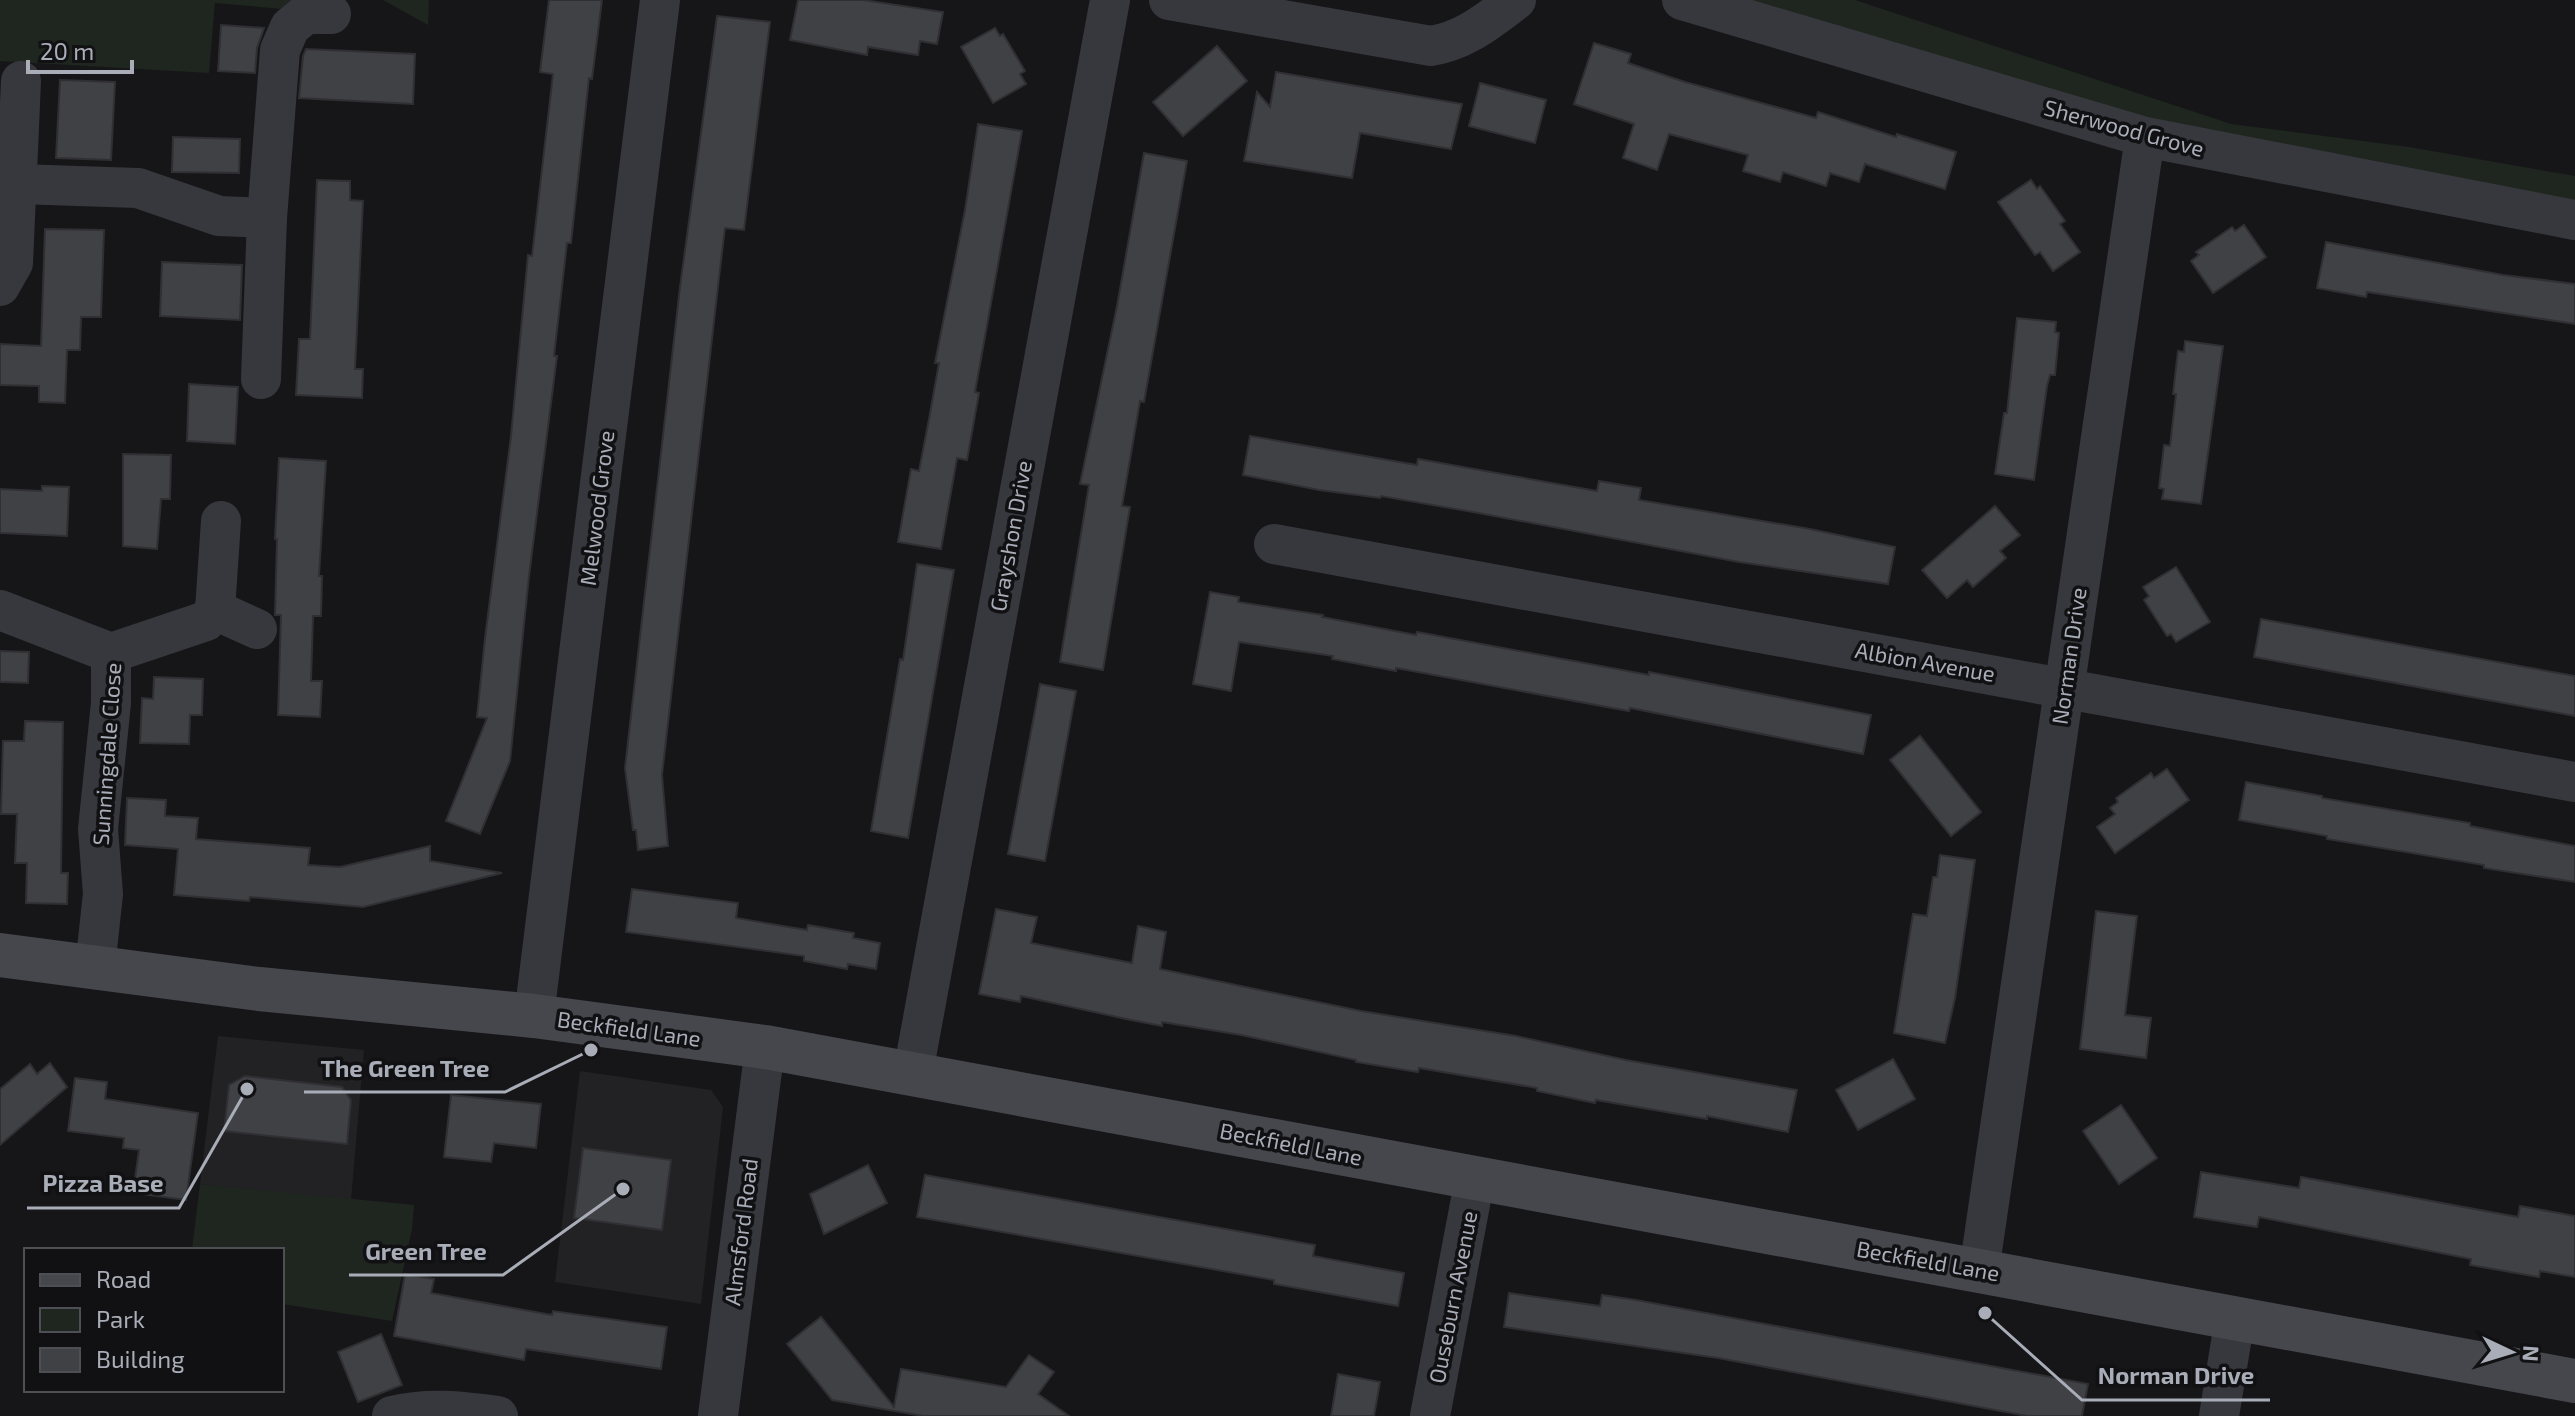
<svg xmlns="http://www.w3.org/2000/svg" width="2575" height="1416" viewBox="0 0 2575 1416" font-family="'Exo 2',sans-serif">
	<rect width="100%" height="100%" fill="#161618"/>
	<g fill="#222225">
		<polygon points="218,1036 364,1050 351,1200 200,1184"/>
		<polygon points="580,1071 711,1090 723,1107 701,1304 555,1282"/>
	</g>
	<g fill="#1e261f">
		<polygon points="0,0 296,0 283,9 215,3 209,73 0,61"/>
		<polygon points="383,0 429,0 428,25"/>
		<polygon points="1739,0 1855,0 2231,124 2409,147 2575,176 2575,204 2239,146"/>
		<polygon points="200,1184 414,1205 412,1229 392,1321 282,1304 282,1250 192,1250"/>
	</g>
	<g fill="#404145" stroke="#303034" stroke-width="2">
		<polygon points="549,0 602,0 592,79 589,78 571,243 567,243 554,356 557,356 529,576 510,761 480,834 446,821 487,718 477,717 485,638 511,436 528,255 532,256 553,74 540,72"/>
		<polygon points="798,0 863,0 943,12 937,44 920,41 918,55 868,47 867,55 790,40"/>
		<polygon points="717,16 770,22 744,230 725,228 720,269 662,775 668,846 638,850 636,830 633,830 625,768 680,287"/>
		<polygon points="221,25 264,28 257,48 255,73 218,71"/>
		<polygon points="995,28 1000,36 1003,34 1025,71 1020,74 1026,84 993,103 961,47"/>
		<polygon points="1594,43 1631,54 1628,63 1685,82 1816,118 1818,112 1896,137 1897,134 1956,152 1945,189 1865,164 1859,182 1830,173 1826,186 1783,172 1780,182 1743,171 1748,155 1669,134 1657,170 1623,158 1634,124 1574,104"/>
		<polygon points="1217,46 1247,81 1183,136 1153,102"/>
		<polygon points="306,49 415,54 413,104 299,98 303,56"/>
		<polygon points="1276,72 1462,104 1451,149 1360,133 1352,178 1244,161 1257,92 1270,107"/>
		<polygon points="60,80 115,82 111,160 56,158"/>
		<polygon points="1480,83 1546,100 1535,143 1469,126"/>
		<polygon points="978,124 1022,131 975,392 979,393 967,460 957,458 941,549 898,542 911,469 919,471 929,419 939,363 935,363 965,210"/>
		<polygon points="173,137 240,139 239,173 172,172"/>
		<polygon points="1144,153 1187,161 1144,402 1140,401 1122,506 1130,507 1103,670 1060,662 1089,485 1080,484 1117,306"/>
		<polygon points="317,180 350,181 350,200 363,201 355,369 363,369 362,398 296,395 299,339 310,339"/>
		<polygon points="2031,180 2037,189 2040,186 2065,221 2060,224 2080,252 2053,271 2040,252 2035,255 1998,202"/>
		<polygon points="2244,225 2266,257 2213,293 2191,261 2199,255 2196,252 2232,227 2235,231"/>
		<polygon points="45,229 104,230 101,317 81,317 80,350 67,350 65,403 39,402 39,386 0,385 0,344 41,346"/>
		<polygon points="2326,242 2503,275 2575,284 2575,324 2367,292 2366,297 2317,288"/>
		<polygon points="162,262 242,265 240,320 160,316"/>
		<polygon points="2017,318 2056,322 2055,332 2059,333 2055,375 2050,375 2047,386 2034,480 1995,474 2004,413 2007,413"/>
		<polygon points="2185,341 2223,346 2201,504 2162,499 2164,489 2159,488 2164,445 2170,446 2176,394 2173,394 2178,351 2184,352"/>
		<polygon points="189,384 238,387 235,444 187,441"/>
		<polygon points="1250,436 1417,465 1418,459 1597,491 1599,481 1641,488 1639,500 1810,529 1895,547 1888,584 1739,562 1473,512 1381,496 1380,498 1319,490 1243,475"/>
		<polygon points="123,454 171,455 170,499 161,499 157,549 123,546"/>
		<polygon points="279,458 326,461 319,576 322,576 321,616 313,616 311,681 322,681 320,717 278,715 281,615 275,615 277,539 275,539"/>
		<polygon points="42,486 69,487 67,536 0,533 0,489 42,491"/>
		<polygon points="1995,506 2020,535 2000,551 2006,558 1973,587 1967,580 1947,598 1922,570"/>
		<polygon points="917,564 954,570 908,838 871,831 900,659 903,660"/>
		<polygon points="2176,567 2210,622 2176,642 2171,634 2167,636 2144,600 2149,596 2143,587"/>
		<polygon points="1210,592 1239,597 1238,602 1323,615 1322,617 1416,635 1417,632 1649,675 1649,672 1871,715 1863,754 1630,708 1629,711 1396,668 1396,671 1332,659 1333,656 1239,642 1231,691 1193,684"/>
		<polygon points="2261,619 2575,676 2575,716 2254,657"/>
		<polygon points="0,651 29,652 28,683 0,682"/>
		<polygon points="154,677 203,679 202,715 190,715 189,744 140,743 142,698 153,699"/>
		<polygon points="1040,684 1076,691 1045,861 1008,854"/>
		<polygon points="25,721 63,722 61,873 68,873 67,904 26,903 27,863 15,863 17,814 1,814 3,741 24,741"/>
		<polygon points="1920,736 1981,812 1951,836 1890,760"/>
		<polygon points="2167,769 2189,800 2115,853 2097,827 2115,814 2110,808 2118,802 2116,798 2151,773 2154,778"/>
		<polygon points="2246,782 2322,796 2322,798 2470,823 2470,826 2575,846 2575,882 2484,868 2484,865 2327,839 2327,836 2239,820"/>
		<polygon points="127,798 166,800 165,816 198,818 196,839 310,848 308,865 340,867 430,846 430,861 502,873 363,907 250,897 249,901 174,895 178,849 125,845"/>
		<polygon points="1940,855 1975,860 1955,998 1945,1043 1894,1033 1913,914 1927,916 1933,877 1937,877"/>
		<polygon points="632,889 738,903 736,918 807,930 808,925 854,933 853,938 880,943 876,969 848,964 847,969 804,961 804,956 626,932"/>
		<polygon points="996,909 1037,917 1031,943 1132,963 1138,926 1166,932 1160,969 1361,1011 1516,1036 1626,1060 1797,1090 1788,1132 1707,1116 1707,1119 1596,1100 1595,1103 1537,1091 1537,1088 1419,1068 1418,1072 1356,1062 1356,1060 1241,1035 1162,1022 1162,1026 1131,1020 1021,996 1020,1002 979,994"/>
		<polygon points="2096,911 2137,916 2125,1015 2151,1018 2146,1058 2080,1049"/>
		<polygon points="1893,1059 1915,1099 1858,1130 1836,1090"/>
		<polygon points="50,1063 67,1087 0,1145 0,1089 30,1064 37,1074"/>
		<polygon points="245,1076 342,1087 351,1100 347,1144 224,1131 229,1085"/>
		<polygon points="75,1078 107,1082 105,1099 198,1113 186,1200 133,1193 139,1150 123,1148 124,1138 68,1131"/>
		<polygon points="451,1095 541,1104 536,1148 494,1143 491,1162 444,1157"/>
		<polygon points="2121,1105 2157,1158 2119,1184 2083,1131"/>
		<polygon points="583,1148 671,1160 662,1230 574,1218"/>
		<polygon points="868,1165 887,1203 824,1234 810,1194"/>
		<polygon points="2201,1172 2299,1188 2301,1177 2518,1217 2520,1206 2575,1216 2575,1277 2540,1271 2539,1277 2470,1265 2471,1259 2259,1217 2257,1227 2194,1217"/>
		<polygon points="925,1175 1315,1245 1313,1256 1404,1273 1398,1306 1274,1284 1274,1280 917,1217"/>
		<polygon points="405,1274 434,1279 431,1293 552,1315 553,1311 667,1327 661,1369 526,1349 524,1360 394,1336"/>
		<polygon points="1509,1293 1600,1306 1602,1295 1636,1300 2088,1384 2082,1416 2027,1416 1718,1358 1504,1327"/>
		<polygon points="821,1317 894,1407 901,1369 1006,1387 1029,1355 1054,1372 1038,1394 1069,1416 923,1416 832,1400 787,1344"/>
		<polygon points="381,1334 402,1385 358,1402 338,1352"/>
		<polygon points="1338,1374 1380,1382 1374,1416 1331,1416"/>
	</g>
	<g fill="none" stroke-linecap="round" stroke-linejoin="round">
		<g stroke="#37383d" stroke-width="40">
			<path d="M1169,0L1431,46C1466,40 1489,20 1516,0"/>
			<polyline points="1682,0 2145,137 2575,220"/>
			<polyline points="18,184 138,188 219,216 267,218 261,379"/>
			<polyline points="267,218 280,50 290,27 306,14 331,14"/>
			<polyline points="0,286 13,263 21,81"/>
			<polyline points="1274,544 2575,782"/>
			<polyline points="0,610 111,653"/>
			<polyline points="215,610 257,629"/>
			<polyline points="111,653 206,621 215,610 221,521"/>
			<polyline points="95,967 103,894 98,829 111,703 111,653"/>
			<polyline points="534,1016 660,0"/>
			<polyline points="913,1073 1110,0"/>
			<polyline points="1979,1271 2145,137"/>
			<path d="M392,1416C429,1407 461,1411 498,1416"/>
			<polyline points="718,1416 765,1047"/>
			<polyline points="1430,1416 1475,1178"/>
			<polyline points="2219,1416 2235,1318"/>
		</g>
		<polyline stroke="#45474d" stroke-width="44" points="0,955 259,989 534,1016 765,1047 2575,1381"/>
	</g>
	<g text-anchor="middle" stroke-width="7" stroke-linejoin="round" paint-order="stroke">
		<g font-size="22" fill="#a8adb8" stroke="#111113">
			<text transform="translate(2124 128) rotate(15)" y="8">Sherwood Grove</text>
			<text transform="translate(597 508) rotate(-83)" y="8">Melwood Grove</text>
			<text transform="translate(1011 536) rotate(-80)" y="8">Grayshon Drive</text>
			<text transform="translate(2069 656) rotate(-82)" y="8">Norman Drive</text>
			<text transform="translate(1925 662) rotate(10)" y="8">Albion Avenue</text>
			<text transform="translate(107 754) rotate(-86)" y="8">Sunningdale Close</text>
			<text transform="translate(629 1029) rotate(8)" y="8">Beckfield Lane</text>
			<text transform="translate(1291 1144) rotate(11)" y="8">Beckfield Lane</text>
			<text transform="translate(741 1232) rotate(-83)" y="8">Almsford Road</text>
			<text transform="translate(1928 1261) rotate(10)" y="8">Beckfield Lane</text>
			<text transform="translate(1453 1297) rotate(-79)" y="8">Ouseburn Avenue</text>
		</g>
	</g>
	<path fill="none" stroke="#a8adb8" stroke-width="3" d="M591 1050L505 1092H304M247 1089L179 1208H27M623 1189L503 1275H349M1985 1313L2082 1400H2270"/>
	<g fill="#a8adb8" stroke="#111113" stroke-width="3">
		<circle cx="591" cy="1050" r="8"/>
		<circle cx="247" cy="1089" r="8"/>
		<circle cx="623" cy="1189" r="8"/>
		<circle cx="1985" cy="1313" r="8"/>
	</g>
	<g font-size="24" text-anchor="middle" font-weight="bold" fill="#a8adb8" stroke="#111113" stroke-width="7" stroke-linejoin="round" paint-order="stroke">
		<text x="405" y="1077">The Green Tree</text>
		<text x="103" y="1192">Pizza Base</text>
		<text x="426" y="1260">Green Tree</text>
		<text x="2176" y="1384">Norman Drive</text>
	</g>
	<rect x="24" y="1248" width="260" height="144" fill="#111113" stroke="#4d4f55" stroke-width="2"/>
	<rect x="40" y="1274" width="40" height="12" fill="#45474d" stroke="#4d4f55" stroke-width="2"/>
	<text x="96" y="1288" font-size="24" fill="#a8adb8">Road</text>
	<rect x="40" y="1308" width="40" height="24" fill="#1e261f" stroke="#4d4f55" stroke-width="2"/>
	<text x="96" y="1328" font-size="24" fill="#a8adb8">Park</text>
	<rect x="40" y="1348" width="40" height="24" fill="#404145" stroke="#4d4f55" stroke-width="2"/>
	<text x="96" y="1368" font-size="24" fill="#a8adb8">Building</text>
	<g transform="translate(2511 1352) rotate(94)" stroke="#111113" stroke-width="6" paint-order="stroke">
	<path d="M0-6L14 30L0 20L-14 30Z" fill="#a8adb8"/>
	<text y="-12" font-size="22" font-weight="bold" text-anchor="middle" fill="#a8adb8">N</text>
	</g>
	<path d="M28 60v12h104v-12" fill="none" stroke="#a8adb8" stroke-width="4"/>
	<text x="40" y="60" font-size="24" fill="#a8adb8" stroke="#111113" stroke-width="6" paint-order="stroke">20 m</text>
</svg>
